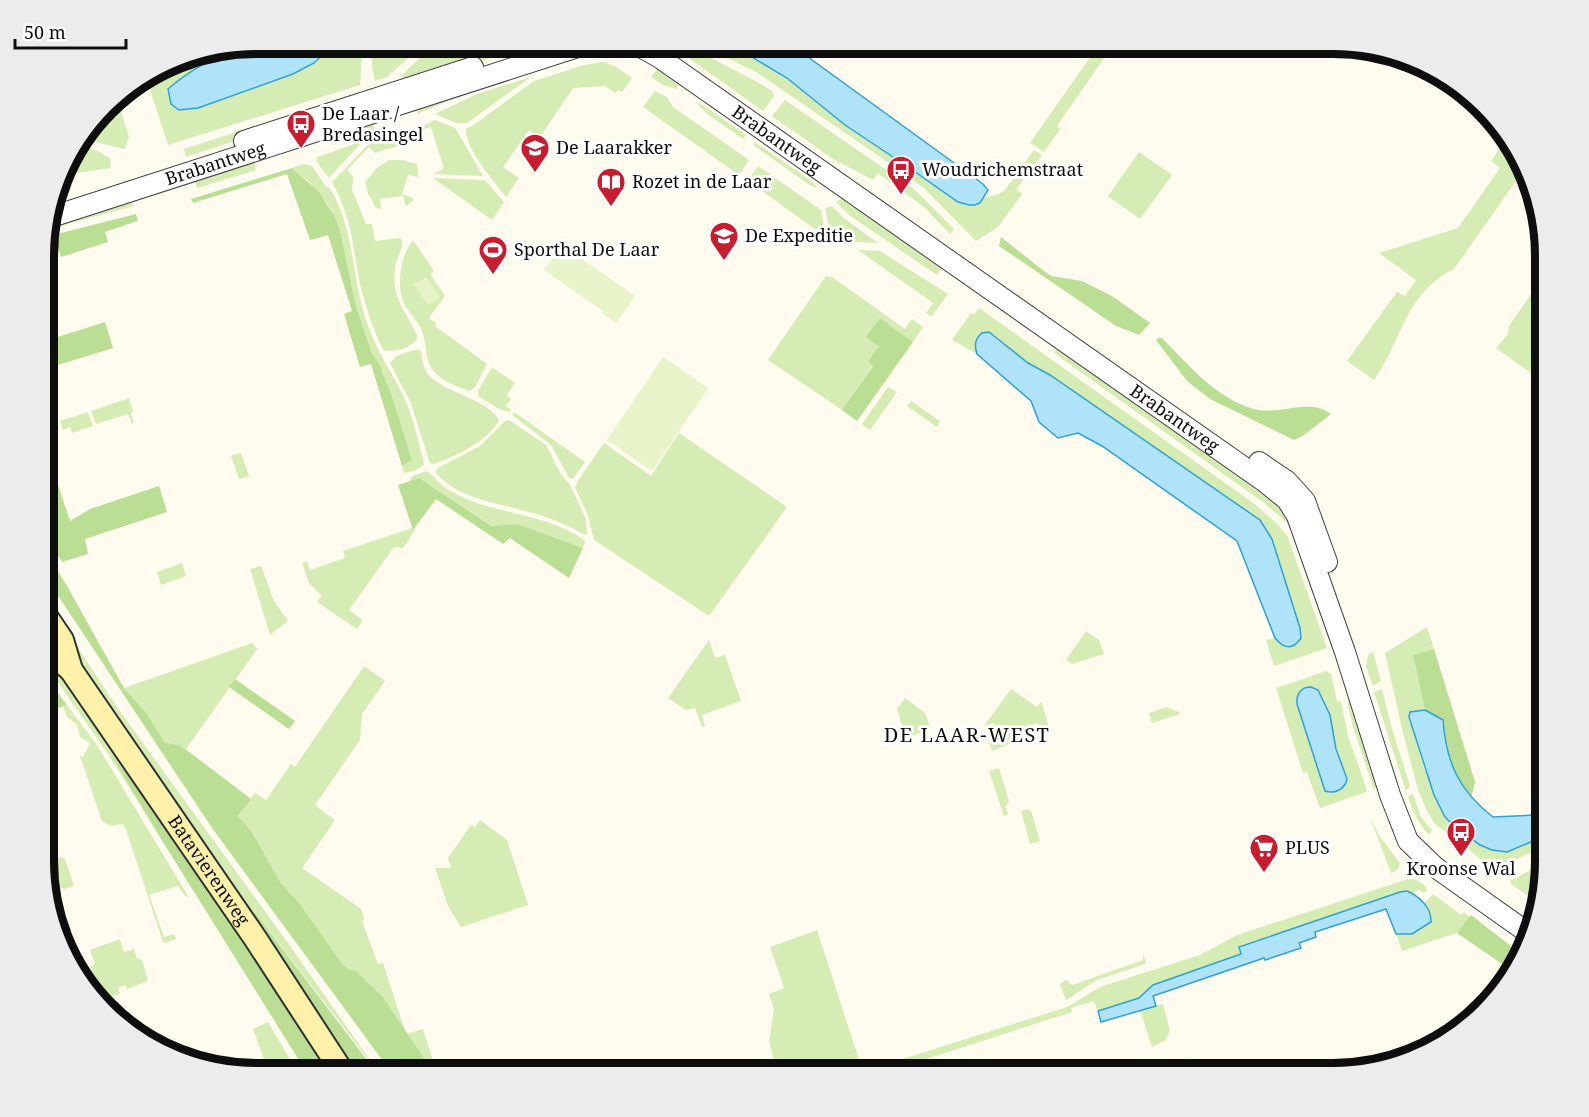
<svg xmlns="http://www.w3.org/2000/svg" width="1589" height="1117" viewBox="0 0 1589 1117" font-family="'Noto Serif',serif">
	<rect width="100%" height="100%" fill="#fffbef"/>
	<g fill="#d6ecb5" fill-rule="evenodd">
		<polygon points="335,44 361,44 362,53 360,85 168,145 146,77 175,60 245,46 195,69 169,89 179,110 198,108 293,74 314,63"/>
		<polygon points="372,44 424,44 387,77 375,81 372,67"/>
		<polygon points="435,44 534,44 406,85 402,75"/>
		<polygon points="601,44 626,45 619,55 602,51 585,53 472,91 417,114 418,106"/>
		<path d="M674,44C687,44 694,50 705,55C728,67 750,77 772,91L774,96L763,111L672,46Z"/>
		<polygon points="698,44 730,44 787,78 958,202 996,195 1004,191 1034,150 1042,155 1016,189 1022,194 998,227 976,241 924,188 889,163 756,72"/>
		<polygon points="1098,46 1104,58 1057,126 1060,129 1044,152 1030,143"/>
		<path d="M603,62L615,66L632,78L622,92L618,90L615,93L605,86L573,88L540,137L529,130L503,167L519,178L506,197C494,181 465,149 466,129L475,124L534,81L584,65Z"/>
		<polygon points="661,64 678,81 677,89 663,85 651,77"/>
		<polygon points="531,77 467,123 456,123 435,114 477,94"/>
		<polygon points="655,91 667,97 673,107 749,160 739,175 643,107"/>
		<polygon points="359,92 362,99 186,157 184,149"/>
		<polygon points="785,100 914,189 954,229 950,234 924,207 878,173 873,180 833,159 772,116"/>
		<polygon points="696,102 706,107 746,135 743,139 706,113"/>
		<polygon points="119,105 129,137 125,149 83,139 108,106"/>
		<polygon points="371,118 375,131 333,145 329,138"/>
		<polygon points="435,120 455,128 483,176 433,174 444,169 431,127 422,130 421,127"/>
		<path d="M407,131V141C401,147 385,149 375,153L369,147L347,170L353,176L352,190L366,224H372L375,241L399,238L402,240C403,250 396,258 395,268C391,302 407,310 418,338C412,348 394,353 383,350C373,329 366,307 360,284C352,244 353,220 332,182L368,145Z"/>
		<path d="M1506,140L1523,162L1525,168L1454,269C1403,295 1404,338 1374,380L1347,361L1397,292L1405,296L1416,280L1379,253L1458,228L1500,168L1491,161Z"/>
		<polygon points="363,141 329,178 316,161 317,157"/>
		<polygon points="755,142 810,180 818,188 811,186 753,145"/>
		<polygon points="78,145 98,151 110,158 111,168 77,173 61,178 66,162"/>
		<polygon points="1139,152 1172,175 1140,219 1108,196"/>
		<polygon points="389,160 402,160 417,164 418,177 408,175 402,194 413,198 413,201 406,206 403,196 380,199 381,209 376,208 368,193 365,182 376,169"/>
		<polygon points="254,163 256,170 197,188 193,176"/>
		<path d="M304,164L312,166L326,187H329C355,228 351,278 367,323C376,349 390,370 402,393C412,413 417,437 423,459L424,465L414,471L404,473L402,466L412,460L392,396L380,366L371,351L356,306L340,230L334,215L328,204L310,183L292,168Z"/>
		<polygon points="758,166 821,210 826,237 748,181"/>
		<polygon points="433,178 485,180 504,202 492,220"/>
		<polygon points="130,197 133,206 45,230 47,224"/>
		<polygon points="845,197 946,263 937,275 849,215 836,202"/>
		<polygon points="832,206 845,219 878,243 843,241 830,232 825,208"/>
		<path d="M413,240L434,271L430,274L445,296L429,318L436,323L435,326L487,364L475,387L470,391C456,387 434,378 429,363C425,353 426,341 422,331C419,322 411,315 406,307C395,289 400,256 413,240Z"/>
		<polygon points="858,250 880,251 948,294 932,316 926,313 933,303"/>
		<polygon points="1545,274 1545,383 1496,348 1508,334 1509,326"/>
		<polygon points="826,276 832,277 905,329 912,319 923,327 913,342 880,318 879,346 868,361 873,365 842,410 768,360"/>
		<polygon points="979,308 1256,505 1277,524 1287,535 1327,648 1274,666 1266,640 1275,638 1288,647 1294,646 1300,628 1268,531 1260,520 1244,508 1050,375 1028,363 993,334 975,347 977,354 952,340 971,313 974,315"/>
		<path d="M417,349L421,351C422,359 423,368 428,374C443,393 490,399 499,421C485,443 457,456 433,464L430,463L428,457L411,403L390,363L396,356Z"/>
		<polygon points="1057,349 1278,497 1293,532 1286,522 1264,503 1054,353"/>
		<polygon points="492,367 515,383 507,395 511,399 506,406 511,410 510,412 501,410 478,396 478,391"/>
		<polygon points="888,387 897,392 870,430 862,424"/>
		<polygon points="129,398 133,411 131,414 134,423 132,424 128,414 96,424 91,411"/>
		<polygon points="911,401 940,421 937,427 907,406"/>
		<polygon points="88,412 93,426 72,433 70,427 63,430 60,421"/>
		<polygon points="514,412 585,462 573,479 569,478 551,445 512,415"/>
		<path d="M509,420L546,445L561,474L570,485L586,519L587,534L585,535C569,526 552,518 533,513C499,503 459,500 435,472L438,468L480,446L505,421Z"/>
		<polygon points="679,433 787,507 709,616 594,540 587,513 575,488 577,482 604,443 651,476"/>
		<polygon points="241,453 249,476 239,479 231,456"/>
		<path d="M427,471C436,478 442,487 452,492C493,515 544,512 584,540L585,543L583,548L518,524L493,526L419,478L410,481L412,476Z"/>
		<polygon points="412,528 415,530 403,548 394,547 349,610 363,620 357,629 317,602 322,596 309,583 302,563 307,561 310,570 345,558 343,551"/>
		<polygon points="182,563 186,576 161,585 157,572"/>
		<polygon points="261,566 274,601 288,621 270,635 250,569"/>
		<polygon points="45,598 119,710 288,943 379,1073 236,888 224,878 125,732 45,607"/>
		<polygon points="1427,627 1434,649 1413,655 1425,710 1410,712 1409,717 1424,768 1445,817 1480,845 1541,833 1540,826 1545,826 1545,846 1501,866 1490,868 1464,845 1435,824 1428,813 1418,790 1403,733 1385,653"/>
		<polygon points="1086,631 1099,640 1104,654 1072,664 1066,660"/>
		<polygon points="709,640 715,658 725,655 741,701 702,715 705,726 702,727 695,708 686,710 668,698"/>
		<polygon points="252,643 257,649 186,749 180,745 165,744 147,714 124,688"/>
		<polygon points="1373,652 1381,681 1373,686 1366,666 1368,655"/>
		<polygon points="45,655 168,827 115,759 160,837 108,754 45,664"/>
		<polygon points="364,666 385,681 362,714 360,740 315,805 335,820 302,868 361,909 364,918 362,921 378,964 383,963 406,1034 423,1029 437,1073 434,1073 383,997 356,971 349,971 343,965 300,904 280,882 252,832 238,816 255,793 266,800 291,764 295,767"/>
		<path d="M1326,671L1331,674L1337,701L1341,702L1348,736L1367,790L1366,792L1320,808L1307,772L1303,773L1276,688ZM1308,687L1318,690L1330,715L1336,749L1347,779L1340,790H1337L1296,698L1303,688Z"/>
		<polygon points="1011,689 1037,707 1041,702 1042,704 1050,730 1041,733 1038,723 1016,730 1019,740 992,751 989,743 999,739 994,723 984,726"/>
		<polygon points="1382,689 1391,725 1410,786 1406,791 1374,692"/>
		<polygon points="905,698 925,713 931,729 906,738 897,709"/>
		<polygon points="1354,699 1379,780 1374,790 1353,727 1347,702"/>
		<polygon points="67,705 97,745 188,896 186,897 178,886 149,895 164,937 174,934 176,939 165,943 163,942 125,827 122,824 110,826 102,821 80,756 83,757 90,743 80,737 77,725 67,717 63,706"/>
		<polygon points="1166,707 1179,712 1180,714 1152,723 1149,713"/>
		<polygon points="999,768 1009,801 1005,807 1008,814 1004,816 989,771"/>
		<path d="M1413,794L1421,817L1432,830L1429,835C1418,823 1412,811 1408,796Z"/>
		<polygon points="1027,809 1031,811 1040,841 1030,844 1021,811"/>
		<path d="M1370,817L1380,837L1400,863C1399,869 1396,871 1391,873Z"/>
		<polygon points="480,820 507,840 528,905 461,927 448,906 435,868 451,868 448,858 471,825 475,827"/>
		<polygon points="61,857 65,859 74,886 65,889 56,886 48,863 50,860"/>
		<polygon points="1545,863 1545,875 1539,904 1510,883 1511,880"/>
		<path d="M1408,879C1416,879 1425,882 1427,891L1423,893L1420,890L1412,893L1407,891L1400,892L1239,946L1242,954L1153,985L1139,998L1098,1011L1094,1001L1071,1008L1072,1012L914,1063V1066L893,1073H879L877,1067L1067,1007L1100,987L1200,955L1237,935Z"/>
		<path d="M1433,894L1461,915L1464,912L1470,917L1457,933L1402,951L1396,934C1413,936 1424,931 1432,916L1424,903Z"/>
		<polygon points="817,930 859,1060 818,1073 790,1073 796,1061 793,1059 786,1073 777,1073 769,1041 774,1009 769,994 784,988 770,947"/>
		<polygon points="120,939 124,952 134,949 137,958 142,960 148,981 127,989 126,985 118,988 120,994 101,1000 84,981 93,978 90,967 95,964 90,950"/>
		<polygon points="1143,954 1146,962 1145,964 1097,980 1066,1000 1060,985 1062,982 1067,980 1072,985 1143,960"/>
		<polygon points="1163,1004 1170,1031 1165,1041 1152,1047 1140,1010"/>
		<polygon points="268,1022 298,1073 276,1073 272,1060 265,1062 253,1029"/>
		<polygon points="1192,1058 1197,1073 1166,1073 1164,1068"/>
	</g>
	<g fill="#bade93">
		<polygon points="292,168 319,192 334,215 340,230 356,306 371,351 380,366 392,396 412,460 402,466 371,364 360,367 344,314 352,311 328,235 310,240 287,174 193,203 191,199"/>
		<polygon points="136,214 138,221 105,232 108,242 61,257 58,248 45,252 45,237"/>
		<polygon points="1001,237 1040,268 1051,276 1082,281 1112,296 1150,323 1139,335 1116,326 999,246"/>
		<polygon points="880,318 913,342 857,421 842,410 873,366 868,361 879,346 866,337"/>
		<polygon points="105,322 113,348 45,369 45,341"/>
		<path d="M1158,338H1162C1189,365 1215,398 1254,409C1280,416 1309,397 1331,414L1304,435L1294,440L1210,399L1187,381L1156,340Z"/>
		<polygon points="45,446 70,521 90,509 159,486 167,512 85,539 88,554 62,562 45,534 45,508 49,484 45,476"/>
		<polygon points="419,478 492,526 518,524 583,548 569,578 510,538 503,544 436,499 413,530 398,485"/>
		<polygon points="45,551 67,586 124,688 147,714 165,743 180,745 251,799 238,816 252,832 280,882 300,904 343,965 349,970 356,971 383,997 434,1073 391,1072 212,828 45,576"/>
		<path d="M1434,649L1475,782L1471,799C1453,776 1445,749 1443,720L1425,710L1413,655Z"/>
		<polygon points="45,676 67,705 45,712"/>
		<polygon points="235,679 295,721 289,729 229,687"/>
		<polygon points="111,754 168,827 334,1073 307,1073 161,839"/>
		<polygon points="223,877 236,888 377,1073 355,1073"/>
		<polygon points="1471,915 1521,954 1512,971 1457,933"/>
	</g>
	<g fill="#e7f3c8">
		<polygon points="562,245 635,296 616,323 602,313 603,311 544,270"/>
		<polygon points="426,277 440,297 428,305 414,285"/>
		<polygon points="663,357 708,388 652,471 607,440"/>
	</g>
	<g fill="#afe3fa" stroke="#31a0d7" stroke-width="1.5">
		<path d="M256,44H334L314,63L293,74L198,108L179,110L171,104L168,89C191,69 226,49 256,44Z"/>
		<polygon points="730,44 790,44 983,184 988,190 980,203 975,205 969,205 958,202 908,167 845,125 787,78"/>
		<path d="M989,332L1028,363L1050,375L1260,520L1272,539L1300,628L1301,638C1293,651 1283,648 1275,638L1237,541L1102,446L1078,433L1058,438L1039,422L1031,401L977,354C974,345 975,339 982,333Z"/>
		<path d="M1311,687L1318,690L1330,715L1336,749L1347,779C1345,790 1334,794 1325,791L1297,704C1296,694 1301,687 1311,687Z"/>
		<path d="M1425,710L1443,720C1446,762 1459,791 1493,817L1535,815L1540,823L1542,833L1538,839L1507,852L1492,850L1480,845L1453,825L1445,817L1434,795L1409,717L1410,712Z"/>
		<path d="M1407,891C1419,896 1432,908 1431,922L1412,934H1396L1386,909L1315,932L1316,937L1299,943L1301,948L1265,960L1264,958L1153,996L1156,1006L1101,1022L1098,1011L1139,998L1153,985L1241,954L1239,947L1400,892Z"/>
	</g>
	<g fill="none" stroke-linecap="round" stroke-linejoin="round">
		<g stroke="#414141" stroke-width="22">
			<g id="tertiary">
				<path id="s1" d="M635,44L660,58L1265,482L1287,500L1297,516L1345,652L1390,795L1408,841L1435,867L1531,935"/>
				<polyline points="244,141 473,67"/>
				<path id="s2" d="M48,218L587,44"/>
				<polyline points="1259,462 1287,481 1305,501 1327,562"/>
			</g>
		</g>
		<g stroke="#303030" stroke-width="26">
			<g id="secondary">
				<polyline points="45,615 62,640 71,670"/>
				<path id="s3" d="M45,647L71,670L255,938L343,1073"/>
			</g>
		</g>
		<use href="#tertiary" stroke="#fff" stroke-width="20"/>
		<use href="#secondary" stroke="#fff0aa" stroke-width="22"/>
	</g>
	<defs>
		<g id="bus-pin" transform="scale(1.5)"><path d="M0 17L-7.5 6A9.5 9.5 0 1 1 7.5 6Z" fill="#c81c30" stroke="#fff"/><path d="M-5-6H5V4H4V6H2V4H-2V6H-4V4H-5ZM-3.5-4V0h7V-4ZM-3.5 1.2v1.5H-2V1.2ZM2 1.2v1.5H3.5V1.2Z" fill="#fff"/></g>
		<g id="school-pin" transform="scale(1.5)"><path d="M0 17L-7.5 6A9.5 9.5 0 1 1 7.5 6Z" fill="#c81c30" stroke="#fff"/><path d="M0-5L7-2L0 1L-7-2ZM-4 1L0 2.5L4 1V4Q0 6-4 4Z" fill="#fff"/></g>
		<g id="library-pin" transform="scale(1.5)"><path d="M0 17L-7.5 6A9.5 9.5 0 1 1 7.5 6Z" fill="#c81c30" stroke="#fff"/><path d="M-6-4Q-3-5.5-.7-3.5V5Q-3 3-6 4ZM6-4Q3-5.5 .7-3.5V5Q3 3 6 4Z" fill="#fff"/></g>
		<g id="stadium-pin" transform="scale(1.5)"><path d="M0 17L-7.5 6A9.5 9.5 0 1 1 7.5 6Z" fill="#c81c30" stroke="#fff"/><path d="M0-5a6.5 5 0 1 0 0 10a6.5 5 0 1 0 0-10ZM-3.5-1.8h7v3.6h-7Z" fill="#fff"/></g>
		<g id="supermarket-pin" transform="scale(1.5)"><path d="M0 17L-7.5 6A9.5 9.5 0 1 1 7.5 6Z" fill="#c81c30" stroke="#fff"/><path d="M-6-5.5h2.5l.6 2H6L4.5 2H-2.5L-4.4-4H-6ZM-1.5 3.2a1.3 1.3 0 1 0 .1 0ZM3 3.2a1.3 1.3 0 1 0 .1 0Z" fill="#fff"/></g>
	</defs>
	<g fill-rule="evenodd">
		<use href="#bus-pin" x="301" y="124"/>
		<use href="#school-pin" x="535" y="148"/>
		<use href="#bus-pin" x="901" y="170"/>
		<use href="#library-pin" x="611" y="182"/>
		<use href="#school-pin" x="724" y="236"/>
		<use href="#stadium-pin" x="493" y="250"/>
		<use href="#bus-pin" x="1461" y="832"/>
		<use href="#supermarket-pin" x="1264" y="848"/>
	</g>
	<g text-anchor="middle" stroke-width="6" stroke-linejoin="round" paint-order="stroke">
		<g font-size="18" fill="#0e0e0e" stroke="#fff" text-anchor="start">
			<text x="322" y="120">De Laar /<tspan x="322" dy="21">Bredasingel</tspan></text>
			<text x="556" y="154">De Laarakker</text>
			<text x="922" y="176">Woudrichemstraat</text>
			<text x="632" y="188">Rozet in de Laar</text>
			<text x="745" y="242">De Expeditie</text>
			<text x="514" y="256">Sporthal De Laar</text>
			<text x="1285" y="854">PLUS</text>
			<text x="1461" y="875" text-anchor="middle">Kroonse Wal</text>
		</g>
		<g font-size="18" fill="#0e0e0e" stroke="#fff">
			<text dy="6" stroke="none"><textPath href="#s1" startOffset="171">Brabantweg</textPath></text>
			<text dy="6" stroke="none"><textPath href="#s2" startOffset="176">Brabantweg</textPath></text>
			<text dy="6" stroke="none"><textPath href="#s1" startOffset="657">Brabantweg</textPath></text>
			<text dy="6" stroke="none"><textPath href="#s3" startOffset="278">Batavierenweg</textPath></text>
		</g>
		<g font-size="20" letter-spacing="1.5" fill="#0e0e0e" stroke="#fff">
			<text x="967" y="742">DE LAAR-WEST</text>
		</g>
	</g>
	<path d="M0 0H1589V1117H0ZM256 54H1333A202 202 0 0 1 1535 256V861A202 202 0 0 1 1333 1063H256A202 202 0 0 1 54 861V256A202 202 0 0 1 256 54Z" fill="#ececec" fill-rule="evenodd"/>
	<path fill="none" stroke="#0e0e0e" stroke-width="8" d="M256 54H1333A202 202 0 0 1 1535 256V861A202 202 0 0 1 1333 1063H256A202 202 0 0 1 54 861V256A202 202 0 0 1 256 54Z"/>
	<path d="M15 39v9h111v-9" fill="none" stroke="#0e0e0e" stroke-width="3"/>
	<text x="24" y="39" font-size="18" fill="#0e0e0e" stroke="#ffffff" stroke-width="4.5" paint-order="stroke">50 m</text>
</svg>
